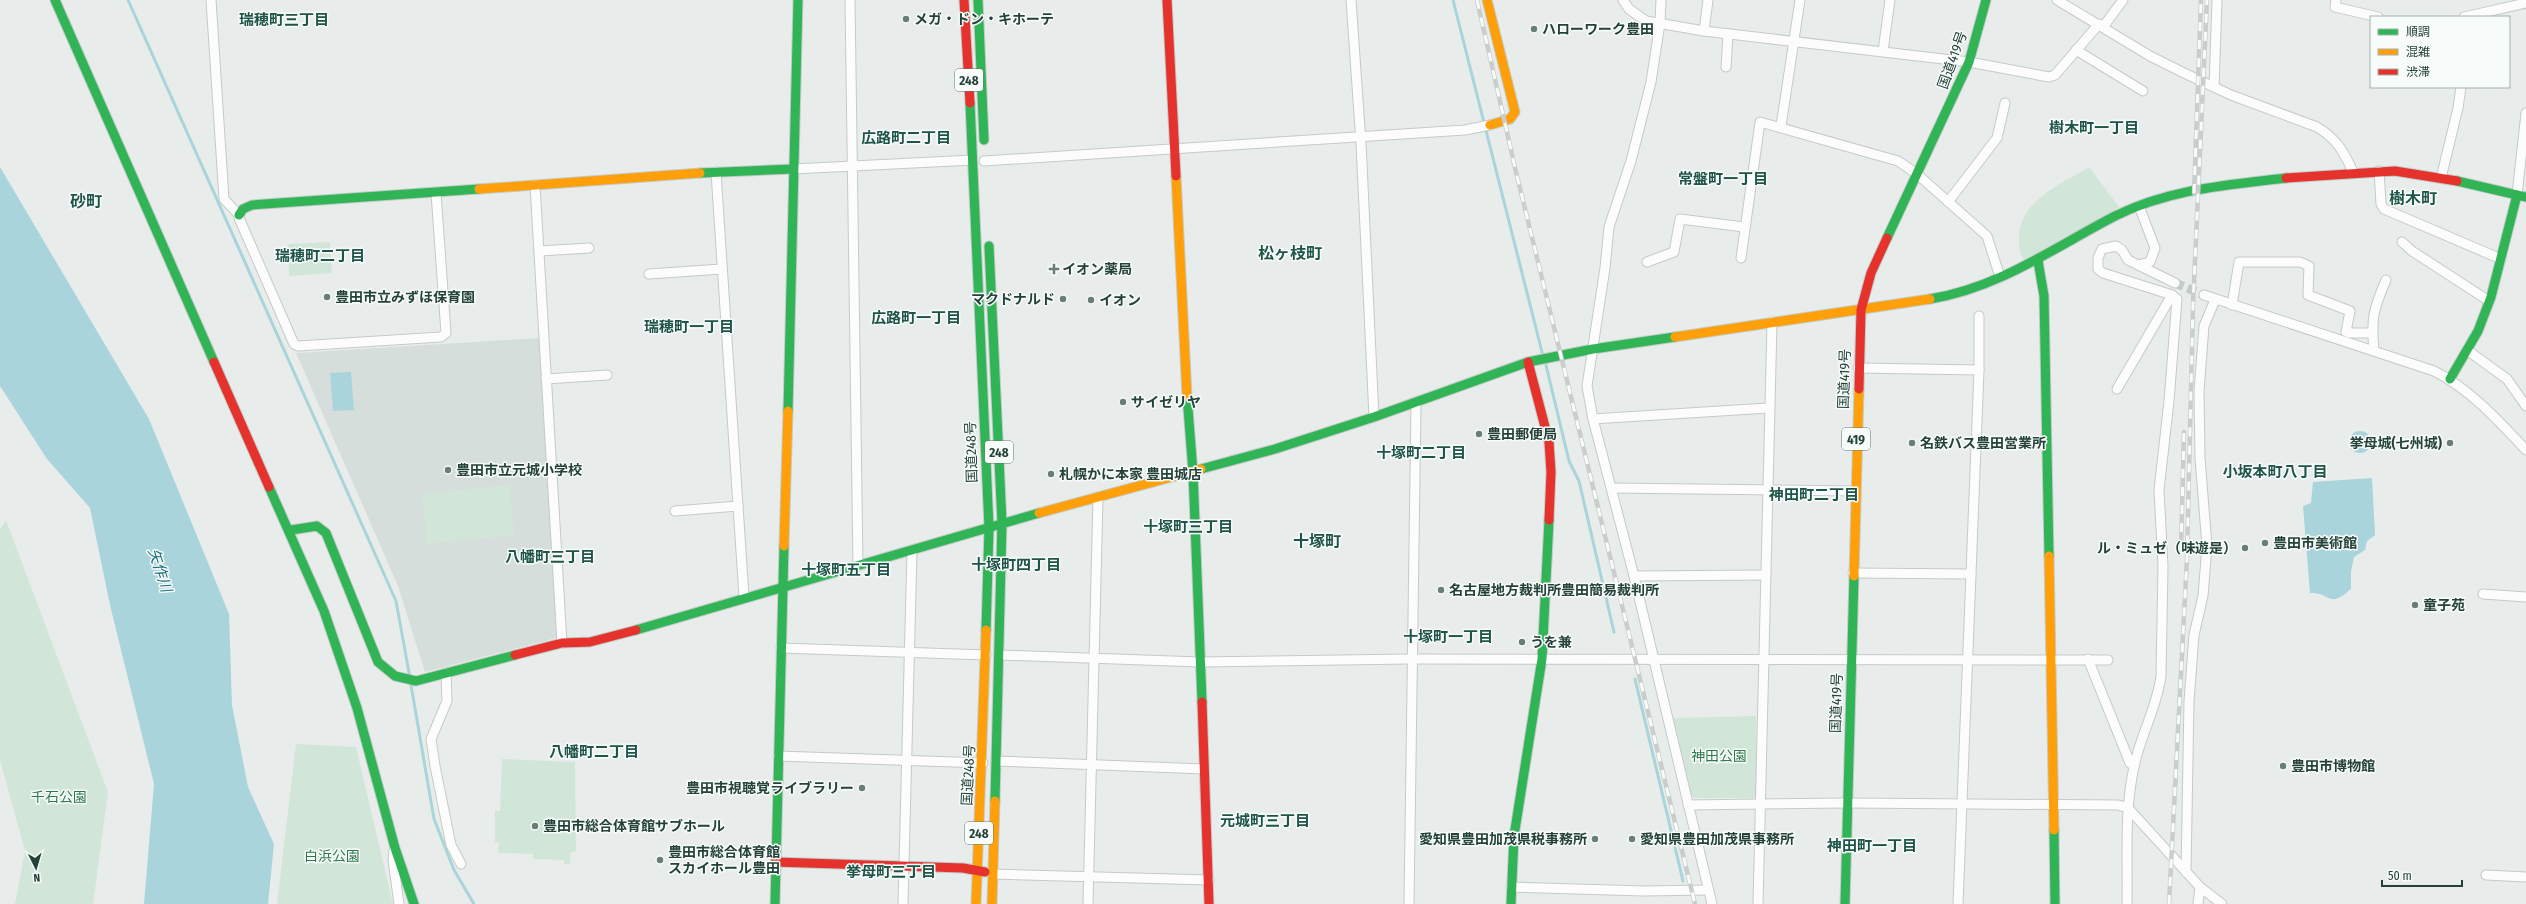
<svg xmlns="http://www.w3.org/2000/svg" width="2526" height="904" viewBox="0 0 2526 904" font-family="'Fira Sans Condensed','Noto Sans JP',sans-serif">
	<rect width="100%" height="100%" fill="#e8edeb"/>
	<polygon fill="#d6dedb" points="539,338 560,637 425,672 398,586 296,353"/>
	<g fill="#d1e6d8">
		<path d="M2089,167L2119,207L2025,261C2019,253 2019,248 2019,238C2019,201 2061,184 2089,167Z"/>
		<polygon points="330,242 332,273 289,276 288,244"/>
		<polygon points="509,485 514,535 427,544 422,494"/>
		<polygon points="6,520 108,792 93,904 15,904 25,851 0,760 0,529"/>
		<polygon points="1756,716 1756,795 1753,798 1694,798 1691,795 1682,765 1673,718"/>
		<polygon points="296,744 356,747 393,904 277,904"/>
		<polygon points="502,759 575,762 576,851 570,853 570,864 564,864 564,860 533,859 533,854 498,853 499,842 495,842 495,811 500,811"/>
	</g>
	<g fill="#a9d4db">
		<polygon points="0,167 149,419 229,614 232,705 248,787 274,844 268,904 144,904 154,784 110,605 90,508 47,459 0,386"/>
		<polygon points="351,372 354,410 333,411 330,373"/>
		<circle cx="2360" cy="442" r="11"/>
		<path d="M2372,478L2375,535L2367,541L2365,550L2354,557L2351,572V589C2327,610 2332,592 2310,593L2303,506L2311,503L2313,482Z"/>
	</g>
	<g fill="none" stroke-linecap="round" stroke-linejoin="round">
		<g stroke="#a9d4db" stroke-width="3">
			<polyline points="128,0 396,601 410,678"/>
			<polyline points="1453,0 1543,356"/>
			<polyline points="1545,361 1569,461 1579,481 1614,632"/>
			<polyline points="1635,679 1683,881"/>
			<polyline points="411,685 434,819 454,870 474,904"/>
		</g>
		<polyline stroke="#c1cbc8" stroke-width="9" stroke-dasharray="9 4.5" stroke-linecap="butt" points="2175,283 2204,295"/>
		<g stroke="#c5cac8" stroke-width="11">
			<g id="street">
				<polyline points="211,0 224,199 239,215 239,218 294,344 298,346 441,337 446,333 436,193"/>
				<polyline points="850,0 858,566"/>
				<polyline points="1351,0 1361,143 1374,417"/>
				<polyline points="1623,0 1629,9 1646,21 1704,31 1969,62 2049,77 2055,75 2099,24"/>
				<polyline points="1661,0 1660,23 1651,82 1631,161 1609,227 1605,268 1587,386 1593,419 1634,576 1712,904"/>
				<path d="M2057,0L2150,56L2184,73L2231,95L2317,127C2337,139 2344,152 2353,172"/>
				<polyline points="2336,0 2335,7 2378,17"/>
				<polyline points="2464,17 2526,3"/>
				<polyline points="2103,27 2123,0"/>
				<polyline points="1704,31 1708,0"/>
				<polyline points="2076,50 2143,91"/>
				<polyline points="1883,51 1890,0"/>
				<polyline points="1726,67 1728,34"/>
				<polyline points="2214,87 2217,0"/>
				<polyline points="1781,126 1800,0"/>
				<polyline points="984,161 1465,130 1490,125"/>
				<polyline points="793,169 973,160"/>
				<polyline points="2379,171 2381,204 2384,209 2501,259"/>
				<polyline points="716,172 744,597"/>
				<polyline points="2441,178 2458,108 2461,87"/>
				<polyline points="535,185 562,643"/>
				<polyline points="2517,195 2526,113"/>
				<polyline points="1948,202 1997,138 2005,103"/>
				<polyline points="2402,242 2412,251 2489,301"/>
				<polyline points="539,251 589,248"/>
				<polyline points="1741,258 1760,122 1898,161 1917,174 1987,236 2000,277"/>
				<polyline points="1647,262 1674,252 1680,219 1744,227"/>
				<polyline points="2138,265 2150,262 2155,248 2139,206"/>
				<polyline points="649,274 722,269"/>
				<path d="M2204,295L2434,371C2470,389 2499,421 2526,450"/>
				<polyline points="2232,305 2239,262 2300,262 2309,266 2308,295 2350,311 2346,332 2349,333 2372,333"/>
				<polyline points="2467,350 2507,379 2526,406"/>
				<path d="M2374,351C2371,319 2373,310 2386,280"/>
				<polyline points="1858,368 1979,370"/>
				<polyline points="546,379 607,375"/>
				<polyline points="2117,389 2172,295"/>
				<polyline points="1593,419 1768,408"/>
				<polyline points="1612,488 1855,491"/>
				<polyline points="675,511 738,506"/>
				<polyline points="1853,573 1971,574"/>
				<polyline points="1634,576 1766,575"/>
				<polyline points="2483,594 2526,597"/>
				<polyline points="781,648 986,655"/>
				<polyline points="999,655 1200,662 1411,659 2108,660"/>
				<polyline points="2088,659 2130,763 2134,766"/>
				<polyline points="446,673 447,701 431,739 435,766 451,845 461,864"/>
				<polyline points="778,756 983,763"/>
				<polyline points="996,761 1204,769"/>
				<polyline points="1688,805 1847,803 2118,805 2128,808 2200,887 2222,904"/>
				<polyline points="394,850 393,860 399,904"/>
				<polyline points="2186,872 2189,701 2194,635 2203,596 2207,546 2200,458 2199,391 2204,326 2215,300"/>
				<polyline points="993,874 1209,880"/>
				<polyline points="2486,875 2526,877"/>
				<polyline points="1511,887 1644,891 1708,890"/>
				<polyline points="903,904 912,550"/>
				<polyline points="1088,904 1098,498"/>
				<polyline points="1409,904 1416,403"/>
				<polyline points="1758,904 1772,322"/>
				<polyline points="1958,904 1979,370 1979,316"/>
				<path d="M2127,904C2128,859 2124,811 2134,767C2140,736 2157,708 2161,676L2163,566L2159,490L2169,401L2177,299L2172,295L2103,273L2098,269V258L2102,249L2116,246L2122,250L2128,260L2175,283"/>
				<polyline points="2198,904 2200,887"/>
			</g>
		</g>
		<g stroke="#c3cbc8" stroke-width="11">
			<g id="fast">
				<polyline points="55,0 214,362"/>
				<polyline points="978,0 984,140"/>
				<polyline points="970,103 989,528 986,630"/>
				<polyline points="700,173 793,169"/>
				<polyline points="2457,181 2526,197"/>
				<polyline points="239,215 243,209 252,205 479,189"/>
				<polyline points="1887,238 1969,62 1986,0"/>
				<polyline points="989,246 1002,523 995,801"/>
				<polyline points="2038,261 2044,296 2049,556"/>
				<path d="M1930,299C1999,288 2055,247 2115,216C2169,189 2227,185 2286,178"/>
				<polyline points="2450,379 2478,331 2491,297 2517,195"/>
				<polyline points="1187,396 1193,472 1202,702"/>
				<polyline points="788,411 798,0"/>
				<polyline points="1201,469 1275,449 1374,417 1528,362 1593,349 1675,337"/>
				<polyline points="269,487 324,611 357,708 395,848 414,904"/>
				<polyline points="291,530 317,526 326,533 378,662 395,676 416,681 515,655"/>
				<polyline points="636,630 1039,513"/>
				<polyline points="2054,830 2055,904"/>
				<polyline points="775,904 784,546"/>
				<polyline points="1511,904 1514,836 1542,659 1549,520"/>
				<polyline points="1845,904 1854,576"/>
			</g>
		</g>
		<g stroke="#c3cbc8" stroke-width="11">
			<g id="slow">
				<polyline points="1487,0 1515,112 1510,119 1490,125"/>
				<polyline points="1176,176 1187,396"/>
				<polyline points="479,189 700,173"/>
				<polyline points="1675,337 1930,299"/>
				<polyline points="1039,513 1201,469"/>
				<polyline points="784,546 788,411"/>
				<polyline points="2049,556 2054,830"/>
				<polyline points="1854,576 1859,389"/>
				<polyline points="976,904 986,630"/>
				<polyline points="992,904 995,801"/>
			</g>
		</g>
		<g stroke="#c3cbc8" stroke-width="11">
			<g id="jam">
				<polyline points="964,0 970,103"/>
				<polyline points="1167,0 1176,176"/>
				<polyline points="2286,178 2395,171 2457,181"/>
				<polyline points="214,362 269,487"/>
				<polyline points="1528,362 1549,442 1551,472 1549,520"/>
				<polyline points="1859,389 1861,310 1871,273 1887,238"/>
				<polyline points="515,655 562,643 590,642 636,630"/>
				<polyline points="1202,702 1209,904"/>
				<polyline points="775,862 963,868 985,872"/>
			</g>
		</g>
		<use href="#street" stroke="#fcfcfc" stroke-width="9"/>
		<use href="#fast" stroke="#30b455" stroke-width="9"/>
		<use href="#slow" stroke="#ff9f0a" stroke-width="9"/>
		<use href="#jam" stroke="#e5322d" stroke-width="9"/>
		<g stroke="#c9cdcc" stroke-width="4.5">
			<g id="rail">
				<polyline points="1477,0 1516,172 1695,904"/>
				<polyline points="2194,193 2201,0"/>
				<polyline points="2181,550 2184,432"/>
				<polyline points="2169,904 2187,558 2193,304 2207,0"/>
			</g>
		</g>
		<use href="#rail" stroke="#f7fbf9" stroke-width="3" stroke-dasharray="9" stroke-linecap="butt"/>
	</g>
	<g fill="#697e78" stroke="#f7fbf9" stroke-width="1.5">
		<circle cx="906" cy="19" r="4"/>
		<circle cx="1534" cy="29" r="4"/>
		<path d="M1052 263h4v4h4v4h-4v4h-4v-4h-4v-4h4z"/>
		<circle cx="327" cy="297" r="4"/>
		<circle cx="1063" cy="299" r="4"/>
		<circle cx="1091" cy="300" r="4"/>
		<circle cx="1123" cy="402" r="4"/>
		<circle cx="1479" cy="434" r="4"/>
		<circle cx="1912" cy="443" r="4"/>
		<circle cx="2450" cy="443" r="4"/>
		<circle cx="448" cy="470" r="4"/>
		<circle cx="1051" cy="474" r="4"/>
		<circle cx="2265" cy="543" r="4"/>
		<circle cx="2245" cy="548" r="4"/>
		<circle cx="1441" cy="590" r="4"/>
		<circle cx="2415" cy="605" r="4"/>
		<circle cx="1522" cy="642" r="4"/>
		<circle cx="2283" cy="766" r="4"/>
		<circle cx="862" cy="788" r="4"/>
		<circle cx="535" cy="826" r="4"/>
		<circle cx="1595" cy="839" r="4"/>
		<circle cx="1632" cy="839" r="4"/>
		<circle cx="660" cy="860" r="4"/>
	</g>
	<g text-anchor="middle" stroke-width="3" stroke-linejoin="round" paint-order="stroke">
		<g fill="#f7fbf9" stroke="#637a73" stroke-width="1">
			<rect x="955" y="69" width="28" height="22" rx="3"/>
			<rect x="1842" y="428" width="28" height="22" rx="3"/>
			<rect x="985" y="441" width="28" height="22" rx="3"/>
			<rect x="965" y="822" width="28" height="22" rx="3"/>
		</g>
		<g font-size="13" font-weight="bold" fill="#24423a">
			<text x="969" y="85">248</text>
			<text x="1856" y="444">419</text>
			<text x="999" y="457">248</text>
			<text x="979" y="838">248</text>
		</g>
		<g font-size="14" font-weight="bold" fill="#24423a" stroke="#f7fbf9" text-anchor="start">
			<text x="914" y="24">メガ・ドン・キホーテ</text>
			<text x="1542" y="34">ハローワーク豊田</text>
			<text x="1062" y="274">イオン薬局</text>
			<text x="335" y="302">豊田市立みずほ保育園</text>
			<text x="1055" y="304" text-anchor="end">マクドナルド</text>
			<text x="1099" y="305">イオン</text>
			<text x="1131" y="407">サイゼリヤ</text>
			<text x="1487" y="439">豊田郵便局</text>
			<text x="1920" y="448">名鉄バス豊田営業所</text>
			<text x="2442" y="448" text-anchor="end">挙母城(七州城)</text>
			<text x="456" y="475">豊田市立元城小学校</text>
			<text x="1059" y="479">札幌かに本家 豊田城店</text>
			<text x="2273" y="548">豊田市美術館</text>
			<text x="2237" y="553" text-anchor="end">ル・ミュゼ（味遊是）</text>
			<text x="1449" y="595">名古屋地方裁判所豊田簡易裁判所</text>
			<text x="2423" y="610">童子苑</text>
			<text x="1530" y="647">うを兼</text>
			<text x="2291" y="771">豊田市博物館</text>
			<text x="854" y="793" text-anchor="end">豊田市視聴覚ライブラリー</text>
			<text x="543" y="831">豊田市総合体育館サブホール</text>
			<text x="1587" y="844" text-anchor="end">愛知県豊田加茂県税事務所</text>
			<text x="1640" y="844">愛知県豊田加茂県事務所</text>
			<text x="668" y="857">豊田市総合体育館<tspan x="668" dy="16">スカイホール豊田</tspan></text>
		</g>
		<g font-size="14" fill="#24423a" stroke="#f7fbf9">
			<text transform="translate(1952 60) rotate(-70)" y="5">国道419号</text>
			<text transform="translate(1844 379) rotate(-88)" y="5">国道419号</text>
			<text transform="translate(971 452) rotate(-92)" y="5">国道248号</text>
			<text transform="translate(1836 703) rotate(-88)" y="5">国道419号</text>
			<text transform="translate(968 775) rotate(-87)" y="5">国道248号</text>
		</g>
		<g font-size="14" fill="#2d7a4b" stroke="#f7fbf9">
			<text x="1719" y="761">神田公園</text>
			<text x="59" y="802">千石公園</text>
			<text x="332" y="861">白浜公園</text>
		</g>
		<g font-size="15" font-weight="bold" fill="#1f5548" stroke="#f7fbf9">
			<text x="284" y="25">瑞穂町三丁目</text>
			<text x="2094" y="133">樹木町一丁目</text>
			<text x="906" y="143">広路町二丁目</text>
			<text x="1723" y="184">常盤町一丁目</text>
			<text x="320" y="261">瑞穂町二丁目</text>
			<text x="916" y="323">広路町一丁目</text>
			<text x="689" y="332">瑞穂町一丁目</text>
			<text x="1421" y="458">十塚町二丁目</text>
			<text x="2275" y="477">小坂本町八丁目</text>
			<text x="1814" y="500">神田町二丁目</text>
			<text x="1188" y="532">十塚町三丁目</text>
			<text x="550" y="562">八幡町三丁目</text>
			<text x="1016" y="570">十塚町四丁目</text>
			<text x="846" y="575">十塚町五丁目</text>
			<text x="1448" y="642">十塚町一丁目</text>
			<text x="594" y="757">八幡町二丁目</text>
			<text x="1265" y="826">元城町三丁目</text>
			<text x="1872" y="851">神田町一丁目</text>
			<text x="891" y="877">挙母町三丁目</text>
		</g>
		<g font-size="15" font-style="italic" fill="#1c6f80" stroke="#f7fbf9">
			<text transform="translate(160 570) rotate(72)" y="5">矢作川</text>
		</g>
		<g font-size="16" font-weight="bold" fill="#1f5548" stroke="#f7fbf9">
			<text x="2413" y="204">樹木町</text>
			<text x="86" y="207">砂町</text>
			<text x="1290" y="259">松ヶ枝町</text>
			<text x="1317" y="547">十塚町</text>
		</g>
	</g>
	<rect x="2370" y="16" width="140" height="72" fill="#f7fbf9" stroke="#a3b1ad"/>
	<rect x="2378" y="29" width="20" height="6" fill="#30b455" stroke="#a3b1ad"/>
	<text x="2406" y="36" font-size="12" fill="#24423a">順調</text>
	<rect x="2378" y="49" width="20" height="6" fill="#ff9f0a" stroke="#a3b1ad"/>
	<text x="2406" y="56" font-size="12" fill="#24423a">混雑</text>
	<rect x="2378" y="69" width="20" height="6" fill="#e5322d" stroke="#a3b1ad"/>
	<text x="2406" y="76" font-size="12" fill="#24423a">渋滞</text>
	<g transform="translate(36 868) rotate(175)" stroke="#f7fbf9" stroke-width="3" paint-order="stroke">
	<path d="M0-3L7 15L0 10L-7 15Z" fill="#24423a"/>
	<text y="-6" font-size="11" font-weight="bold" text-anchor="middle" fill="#24423a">N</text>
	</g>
	<path d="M2382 880v6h80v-6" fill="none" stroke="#24423a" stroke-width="2"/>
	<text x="2388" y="880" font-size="12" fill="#24423a" stroke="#f7fbf9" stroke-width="3" paint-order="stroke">50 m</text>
</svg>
